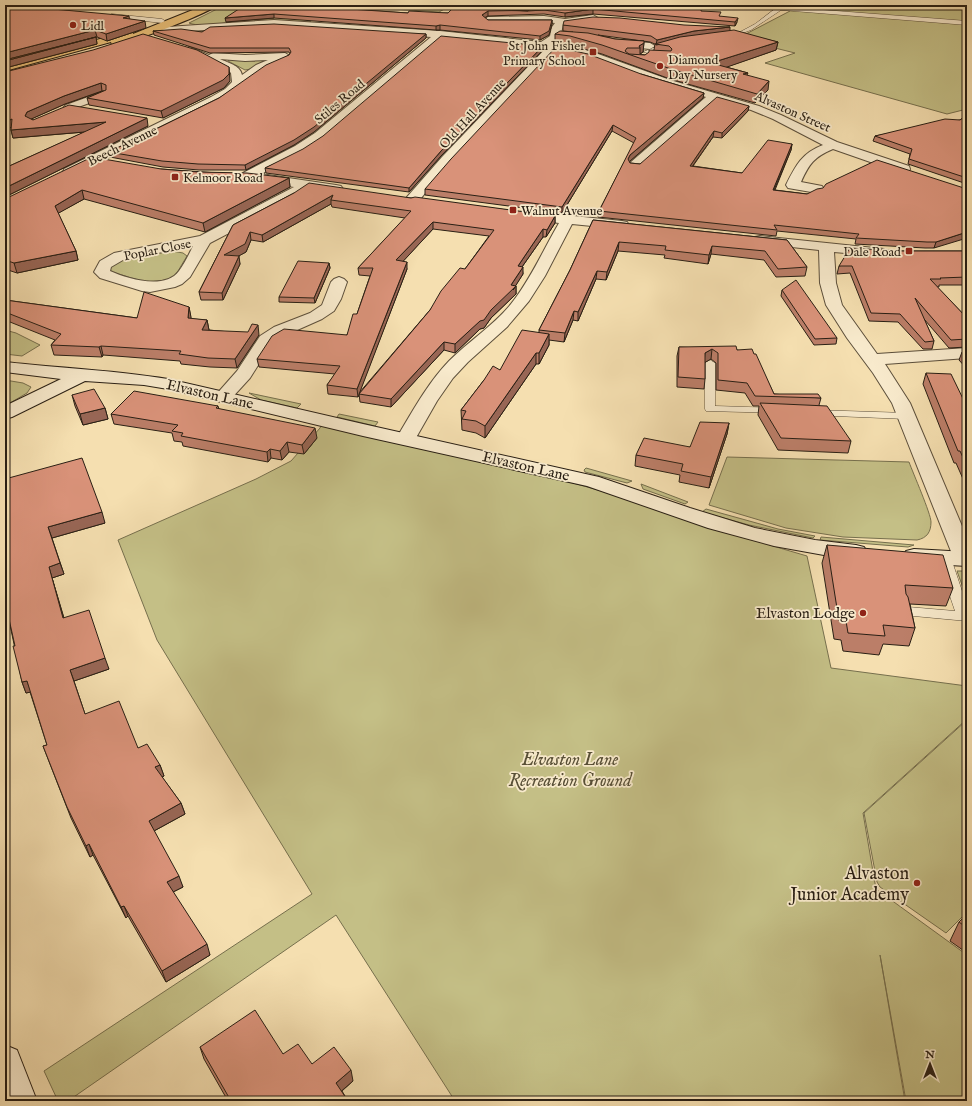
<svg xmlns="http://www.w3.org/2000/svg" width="972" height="1106" viewBox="0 0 972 1106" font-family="'IM FELL English',serif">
	<rect width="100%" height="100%" fill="#f5dfb0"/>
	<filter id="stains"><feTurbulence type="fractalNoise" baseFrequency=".005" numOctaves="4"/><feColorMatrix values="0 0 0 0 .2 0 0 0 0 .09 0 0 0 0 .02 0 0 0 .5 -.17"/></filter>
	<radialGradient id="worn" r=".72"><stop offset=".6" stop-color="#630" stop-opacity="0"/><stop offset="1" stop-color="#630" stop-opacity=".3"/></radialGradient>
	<g fill="#c4bf86" stroke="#766f4d">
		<path d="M225,5H252L311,21L309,22L254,20L257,17C240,20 204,29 189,23Z"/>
		<polygon points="331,5 508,5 450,6 439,12"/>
		<polygon points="756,5 932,5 967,9 967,109 947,114 765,63 795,53 739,39 744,35 790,11 787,8"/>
		<polygon points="274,58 251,69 245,70 228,61 229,59"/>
		<polygon points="167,250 183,253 187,256 175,276 171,279 148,283 112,272 109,268 116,261"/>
		<polygon points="5,330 16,333 40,345 22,356 5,354"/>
		<polygon points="5,380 23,383 31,387 27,393 5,406"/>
		<polygon points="249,393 301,404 297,408 261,400"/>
		<polygon points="339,414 378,422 375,426 337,417"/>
		<path d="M323,422C417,444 512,465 605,492C673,511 739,537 807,556L831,668L967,686V719L863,813L876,889L967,955V1101H906L880,955L905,1101H455L336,915L68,1101H58L44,1071L312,894L157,640L118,540L256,479L291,461L320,428Z"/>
		<path d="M727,457L909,462C913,473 931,514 931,522C931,532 927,538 917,540L843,537L786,528L709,505Z"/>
		<polygon points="586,468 632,481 627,483 585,472 584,470"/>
		<polygon points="641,484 688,502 685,504 643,489"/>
		<polygon points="706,509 778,529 815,536 813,538 749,525 702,512"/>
		<polygon points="821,537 914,545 908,547 820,540"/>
		<polygon points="957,571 967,571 967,599"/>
		<polygon points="967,720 967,912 946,933 880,887 877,882 864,813"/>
	</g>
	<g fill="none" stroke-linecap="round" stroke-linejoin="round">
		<g stroke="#5c4f3b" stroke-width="1">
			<g id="lane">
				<polygon points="780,5 786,5 784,7 967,21 967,25 781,10 751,30 726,39 723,37 740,32 755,24"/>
				<polygon points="112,14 162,19 165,21 162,23 110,17 109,16"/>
				<polygon points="671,41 674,43 673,44 648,53 643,52"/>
				<polygon points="710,360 715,363 715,406 777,408 781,409 782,411 781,413 706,411 705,409 705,363"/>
				<polygon points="814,410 907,413 913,416 907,419 810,415 808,413"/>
				<polygon points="944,554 949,555 951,558 967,606 967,621 903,615 901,612 903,609 908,607 955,611 937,558 939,555"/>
			</g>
		</g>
		<g stroke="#5c4f3b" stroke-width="2">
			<g id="street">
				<path d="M593,15L598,18L596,20L563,25L560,37L553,43L587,50L670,80L759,106L781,115L837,142L909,166L910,169L909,172H899L833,149C814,157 809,164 801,182L822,186L824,189L822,192L817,193L788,188L786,185C796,165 802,153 823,145L773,119L751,110L716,100L639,168H631L629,165L631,162L706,97L662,84L580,54L556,49L450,163L417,203H407L405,200L407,197L442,157L546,48L441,38L323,139L303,152L261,174L336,185L341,186L343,189L341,192L336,193L308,189L294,199L210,243L190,277L182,284L175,287L150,292L142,291L100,278L94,272L100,261L114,253L200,236L294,187L260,182L255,181L254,178L248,180L243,179L242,176L243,173L295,146L315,133L431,37L274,26L154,33L149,30L151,28L274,20L440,31L541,42L550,36L552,27L555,23L544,22L488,23L483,20L488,17L544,16L565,19ZM193,246C189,254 185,263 179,271C165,290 128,279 110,271L111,267L123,260Z"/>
				<polygon points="613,40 650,43 655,46 650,49 610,45 608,43"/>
				<path d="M189,47L209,55L213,53L245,55L285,53L290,56L289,58C280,62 270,65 263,70C247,80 235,92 219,101L74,175H64L63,172L64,169L211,97L225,89L232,82L231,73L228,70L186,52L184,50ZM220,59L245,61L268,60L256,65L242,75C240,65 228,63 220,59Z"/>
				<polygon points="102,92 106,93 107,95 106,97 70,110 64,107 66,105"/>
				<path d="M525,211L622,221L627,222L629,225L627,228L622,229L572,224L545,276L529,301L507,327L468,362L453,378L437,401L413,443L406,445L399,443L396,439C412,412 427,384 449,361C469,341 493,326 511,304C531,279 543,250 559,223L520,218L518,215L520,212Z"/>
				<polygon points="760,236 884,249 886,252 884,255 879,256 834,252 836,283 842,305 877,354 967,348 967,358 885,364 910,403 967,538 967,566 957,564 954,559 892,403 873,373 847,338 826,305 820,283 819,250 755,243 753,240 755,237"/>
				<polygon points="339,277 344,279 347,282 341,299 334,311 322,319 286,335 272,343 250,378 229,401 223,402 217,401 214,397 237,371 260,336 274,327 310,313 322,305 331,282 334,279"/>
			</g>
		</g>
		<g stroke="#291f14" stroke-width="2">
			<g id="secondary">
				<path d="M5,362C59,368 114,370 168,379L363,424L599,477L690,508L755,528L815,540L856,545L864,547L867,552L864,557L856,559L835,557L774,546L708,528L587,486L363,436L168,389L144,385L85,381L12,417L5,419V406L61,379L5,372Z"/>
				<polygon points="914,549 967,552 967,566 914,563 906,561 903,556 906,551"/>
				<polygon points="5,1045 17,1050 37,1101 5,1101"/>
			</g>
		</g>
		<g stroke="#291f14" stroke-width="2">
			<g id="highway">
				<path d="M205,5H217C210,13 121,47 112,45L111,42L5,71V65L67,49L129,30L132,31L133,34Z"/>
				<polygon points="951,5 967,5 967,9 955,8"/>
			</g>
		</g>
		<use href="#lane" fill="#f8eacc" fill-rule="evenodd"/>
		<use href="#street" fill="#f8eacc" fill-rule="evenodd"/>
		<use href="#secondary" fill="#f8eacc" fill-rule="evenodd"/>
		<use href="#highway" fill="#eac078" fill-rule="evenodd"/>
	</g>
	<g fill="#bb7e68" stroke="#291f14" fill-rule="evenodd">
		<polygon points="5,5 62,5 54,9 130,19 146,28 107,41 97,37 80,41 96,37 97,44 5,68"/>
		<polygon points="245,5 298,5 298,6 408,13 448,13 462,9 528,11 558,9 628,8 701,11 737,22 735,26 593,14 565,17 544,14 488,16 484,18 488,20 552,20 552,24 549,35 540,40 440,30 436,30 274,18 226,22"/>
		<path d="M563,25L730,31L778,42L776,50L726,67L748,73L747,75L768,90L755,103L670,79L602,54L569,45L555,43V34L573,32L563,31ZM598,35L650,42L655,44L654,50L645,55L640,54L643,52L644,41L615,39Z"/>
		<polygon points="153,31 202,32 426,34 426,38 314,132 294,145 246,170 199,170 163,167 110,157 109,152 219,98 289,55 290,54 289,52 210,53 154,35"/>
		<polygon points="543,46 543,50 441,156 409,192 266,173 265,168"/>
		<polygon points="5,72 230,81 224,88 163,118 89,105 87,98 104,91 102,91 65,104 31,119 33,120 148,126 5,197 5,168 85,132 13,138 11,130 11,128"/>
		<polygon points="641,74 704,93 703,98 630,161 629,162 630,163 640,164 749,106 748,111 722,138 713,137 693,166 742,173 792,144 791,150 775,190 807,194 967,189 934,248 925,248 855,244 856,239 777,231 776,236 598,217 599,211 634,143 612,131 562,213 425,195 425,189"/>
		<polygon points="967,115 967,184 908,164 910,154 873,141 875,136 960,120"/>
		<polygon points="161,169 289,178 290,187 205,232 84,199 58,213 76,251 78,260 17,273 5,269 5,199"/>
		<path d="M294,193L411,198L555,216V223L546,237H543L522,267L523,274L515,286H516V294L491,318L484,328L480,329L455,353L444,350L391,407L360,402L359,394L358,397L328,394L327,385L335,374L259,367L257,359L347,335L357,314L370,276L359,275L358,268L405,218L332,207L331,204L263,242L251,240L246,252L238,256L240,264L223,300H201L199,292L233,225ZM433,229L489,236L465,269L359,393L407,269L403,261Z"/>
		<polygon points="593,220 787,240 807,267 805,276 776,277 764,260 711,254 708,264 664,258 665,255 618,251 606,280 596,279 578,321 573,320 564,342 549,340 549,345 539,364 536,364 485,438 476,433 462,430 461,410 484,380 500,370 539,333 539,330 570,270"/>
		<polygon points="902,251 967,251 967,285 939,285 939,287 937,287 967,318 967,347 949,348 924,319 934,341 932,349 923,349 898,322 869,321 850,273 837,274 839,266"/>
		<polygon points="329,263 330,268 315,303 279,302 279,297"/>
		<polygon points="782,290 837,338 836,344 814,345 781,296"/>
		<polygon points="5,300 137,318 189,307 191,319 207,320 209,330 259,335 237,368 210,367 181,364 180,361 103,355 102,357 54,355 51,345 55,340 5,320"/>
		<polygon points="679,347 737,350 754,354 774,394 821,398 819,405 851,441 848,453 778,450 758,415 759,406 753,406 745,393 716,390 716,363 711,359 705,362 705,379 704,389 677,387 677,356"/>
		<polygon points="962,352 967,352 967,369 959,360"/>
		<polygon points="926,373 967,407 967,488 956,463 954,463 923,384"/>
		<polygon points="72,395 105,408 108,419 83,425 75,406"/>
		<polygon points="218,406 219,409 317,438 304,454 289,452 282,460 271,458 268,462 183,446 182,442 174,441 172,433 114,424 111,414"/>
		<polygon points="729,423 727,434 709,488 679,482 680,475 635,466 636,455 690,447"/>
		<polygon points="5,479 105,523 52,538 64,574 52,578 64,618 109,669 74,681 85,714 138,748 160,765 164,776 162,777 181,803 185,814 154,831 183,887 173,892 210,955 166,982 128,916 126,918 93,855 90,857 71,818 43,746 47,745 30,692 26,693 22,682 6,606"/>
		<polygon points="827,545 953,588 946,606 910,604 915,628 909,646 883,644 879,655 843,651 841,640 834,639 822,563"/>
		<polygon points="967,914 967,953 950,941 959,922"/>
		<polygon points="200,1047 283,1054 312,1064 353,1081 342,1091 348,1101 228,1101 204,1059"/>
	</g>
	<g fill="#986655" stroke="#291f14">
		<polygon points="47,5 62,5 43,14 42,8"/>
		<polygon points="593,9 593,14 565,17 565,13"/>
		<polygon points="488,11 488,16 482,19 482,15"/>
		<polygon points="274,14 274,18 226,22 225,18"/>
		<polygon points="129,16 130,22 123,18"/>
		<polygon points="738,18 737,22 735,26 735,22"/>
		<polygon points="552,20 552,24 549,35 540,40 540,36"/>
		<polygon points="145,21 146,28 107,41 106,34"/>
		<polygon points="440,25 440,30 436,30 436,26"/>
		<polygon points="730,27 730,32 656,45 657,40 694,31"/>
		<polygon points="95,30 97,37 5,60 5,53"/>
		<polygon points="426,34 426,38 314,132 294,145 246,170 245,165"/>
		<polygon points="96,37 97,44 5,68 5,61"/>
		<polygon points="778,42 776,50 710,73 711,63"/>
		<polygon points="644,43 643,52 640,54 640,48 639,46"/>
		<polygon points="543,46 543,50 441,156 409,192 409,188 441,151"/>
		<polygon points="229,67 230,81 224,88 163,118 161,111"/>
		<polygon points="769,81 768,90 755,103 757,94"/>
		<polygon points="101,83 102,91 65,104 29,120 25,116 27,112 64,96"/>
		<polygon points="704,93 703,98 630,161 628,164 628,159 630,155"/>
		<polygon points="749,106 748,111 722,138 722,133"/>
		<polygon points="147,118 148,126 5,197 5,188"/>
		<polygon points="12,119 14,126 5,130 5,122"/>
		<polygon points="106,122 108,130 13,138 11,130"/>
		<polygon points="613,125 612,131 562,213 562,207"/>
		<polygon points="714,131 713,137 689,171 690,166"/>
		<polygon points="792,144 791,150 772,195 773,190"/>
		<polygon points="289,178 290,187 205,232 203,223"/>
		<polygon points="82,190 84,199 57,214 55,206"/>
		<polygon points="333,195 331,200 331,204 263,242 262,235"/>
		<polygon points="555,216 555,223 546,237 547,230"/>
		<polygon points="433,222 433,229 397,268 396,260"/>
		<polygon points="543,229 543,237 517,274 518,266"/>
		<polygon points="250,232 251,240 246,252 226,263 224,255"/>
		<polygon points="967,232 967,238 934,248 936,242"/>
		<polygon points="619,242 618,251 606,280 607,272"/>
		<polygon points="712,246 711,254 708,264 709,255"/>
		<polygon points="76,251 78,260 17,273 14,263"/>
		<polygon points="239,256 240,264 223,300 222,293"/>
		<polygon points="407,262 407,269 358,397 357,389"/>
		<polygon points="329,263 330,268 315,303 314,298"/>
		<polygon points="523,267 523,274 513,290 516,286 516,294 491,318 484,328 480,329 455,353 455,344 491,310 511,285"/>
		<polygon points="597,271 596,279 578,321 578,312"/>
		<polygon points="189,307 191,317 190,328 188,318"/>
		<polygon points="574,311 573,320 564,342 565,333"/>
		<polygon points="207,320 209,330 204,340 202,330"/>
		<polygon points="258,325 259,335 237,368 235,359"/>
		<polygon points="549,334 549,345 539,364 539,353"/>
		<polygon points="444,342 444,350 391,407 391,399"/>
		<polygon points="101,346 103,355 102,357 99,347"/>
		<polygon points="712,349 711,359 704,363 705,353"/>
		<polygon points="536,353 536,364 485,438 485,426"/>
		<polygon points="105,408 108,419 83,425 80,414"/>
		<polygon points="729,423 727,434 709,488 711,477"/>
		<polygon points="315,428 317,438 304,454 302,445"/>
		<polygon points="287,442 289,452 282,460 280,451"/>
		<polygon points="270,449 271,458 268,462 267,452"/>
		<polygon points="102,512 105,523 52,538 48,527"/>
		<polygon points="60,563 64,574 52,578 67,629 63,618 49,567"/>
		<polygon points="105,658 109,669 74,681 70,670"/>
		<polygon points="27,681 31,692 26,693 22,682"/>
		<polygon points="160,765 164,776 158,779 155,767"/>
		<polygon points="181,803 185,814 152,832 149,821"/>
		<polygon points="89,844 93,855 90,857 86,846"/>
		<polygon points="179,876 183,887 171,893 167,882"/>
		<polygon points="124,906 128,916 126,918 121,907"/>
		<polygon points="207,944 210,955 166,982 162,971"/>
		<polygon points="351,1070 353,1081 338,1094 336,1083"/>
	</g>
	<g fill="#d99279" stroke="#291f14">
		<polygon points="5,5 47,5 42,8 129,16 123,18 145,21 106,34 95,30 5,53"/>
		<polygon points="245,5 293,5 292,5 408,13 409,11 448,13 453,8 462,9 464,7 528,11 531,7 558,9 563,6 592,8 594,6 628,8 630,5 658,5 701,7 701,11 721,12 719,16 738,18 735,22 593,9 565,13 544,10 488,11 482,15 488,20 552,20 549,31 540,36 440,25 436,26 274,14 225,18"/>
		<polygon points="593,17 620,18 684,25 730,27 694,31 657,40 651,36 563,25 564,21"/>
		<polygon points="274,24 426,34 314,127 294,140 245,165 198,164 162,161 109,152 219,98 266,65 289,55 291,52 289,48 210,48 153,31 181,29 202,32 210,27"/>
		<polygon points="734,30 778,42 711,63 748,73 743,74 769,81 757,94 671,69 602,45 570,36 555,34 560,31 588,33 615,39 644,41 644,43 639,46 640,48 627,48 625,51 629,54 645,55 649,52 649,50 671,51 672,49 669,46 655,44 680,37"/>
		<polygon points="143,34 197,50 229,67 229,74 223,80 161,111 87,98 106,90 106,85 101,83 64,96 27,112 25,116 33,120 69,105 147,118 5,188 5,168 106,122 11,130 12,119 5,122 5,72 93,50"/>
		<polygon points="441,36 543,46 441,151 409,188 265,168 303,149 323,136"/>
		<polygon points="96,37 5,61 5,60"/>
		<polygon points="556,47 588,54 641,74 704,93 630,155 628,159 630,163 640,164 717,97 749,106 722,133 714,131 690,166 742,173 768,140 792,144 773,190 807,194 817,189 823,188 826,184 877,160 967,189 967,232 936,242 927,242 856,238 859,234 774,225 777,230 599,211 636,138 613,125 562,207 425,189 451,159"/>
		<polygon points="967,115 967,178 909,159 912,149 875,136 945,119 960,120"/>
		<polygon points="92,157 161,169 198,172 247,173 289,178 203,223 82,190 55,206 76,251 14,263 5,260 5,199"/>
		<polygon points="309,183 411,198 415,197 555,216 547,230 543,229 518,266 523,267 511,285 516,286 491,310 484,320 480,321 455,344 444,342 391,399 359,394 430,310 441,291 460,268 465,269 494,230 433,222 396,260 407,262 357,389 327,385 340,366 257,359 272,336 284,329 347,335 353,314 357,314 373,268 358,268 411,211 331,200 333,195 262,235 250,232 245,244 224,255 239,256 222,293 199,292 233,225 294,193"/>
		<polygon points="593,220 787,240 807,267 778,269 765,251 712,246 709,255 665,250 666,246 619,242 607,272 597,271 578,312 574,311 565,333 539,330 570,270"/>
		<polygon points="850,248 902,251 967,251 967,277 940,278 941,279 930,279 967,318 967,339 951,340 915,298 934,341 925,342 900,314 871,313 852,266 839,266"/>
		<polygon points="298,261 329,263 314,298 279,297"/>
		<polygon points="796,280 837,338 815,339 782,290"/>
		<polygon points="144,292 189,307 188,318 207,320 202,330 248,332 252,324 258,325 235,359 208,358 179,354 181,351 101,346 99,347 51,345 61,334 5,312 5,300 137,318"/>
		<polygon points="522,330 549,334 539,353 536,353 485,426 476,421 462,419 466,411 461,410 484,380 493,366 500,370"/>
		<polygon points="736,346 737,350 752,349 754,354 756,354 774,394 818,394 821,398 755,396 747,383 718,380 718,353 712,349 705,353 705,379 678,377 679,347"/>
		<polygon points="962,352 967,352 967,358"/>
		<polygon points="926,373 951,374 967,407 967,466 960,451 958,451"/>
		<polygon points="94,389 105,408 80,414 72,395"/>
		<polygon points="134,391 218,406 216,408 315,428 302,445 287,442 280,451 270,449 267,452 181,436 183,433 172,431 178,425 111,414"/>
		<polygon points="760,403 827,406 851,441 781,438"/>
		<polygon points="700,422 729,423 711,477 681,471 683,464 636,455 644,438 690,447"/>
		<polygon points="82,458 102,512 48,527 60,563 49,567 63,618 89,610 105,658 70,670 85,714 119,701 138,748 147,744 160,765 155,767 181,803 149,821 179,876 167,882 207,944 162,971 124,906 121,907 89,844 86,846 67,807 43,746 47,745 27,681 22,682 13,646 15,646 5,601 5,479"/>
		<polygon points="827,545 943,555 953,588 905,585 906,594 908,597 915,628 883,625 885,636 848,633 846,621 839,621"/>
		<polygon points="967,914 967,928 959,922"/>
		<polygon points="255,1010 283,1054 298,1044 312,1064 334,1047 351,1070 336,1083 348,1101 231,1101 200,1047"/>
	</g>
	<g fill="#8f2418" stroke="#f8eacc" stroke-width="1.5">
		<circle cx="73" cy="25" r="4"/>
		<rect x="589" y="48" width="8" height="8" rx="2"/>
		<circle cx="660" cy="66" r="4"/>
		<rect x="171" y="173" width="8" height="8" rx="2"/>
		<rect x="509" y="206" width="8" height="8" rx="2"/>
		<rect x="905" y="247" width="8" height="8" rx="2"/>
		<circle cx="863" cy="613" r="4"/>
		<circle cx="917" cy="883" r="4"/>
	</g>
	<g text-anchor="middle" stroke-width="3.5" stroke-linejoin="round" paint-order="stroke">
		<g font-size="13" fill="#291f14" stroke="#f8eacc" text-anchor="start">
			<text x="81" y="30">Lidl</text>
			<text x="585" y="50" text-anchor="end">St John Fisher<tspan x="585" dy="15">Primary School</tspan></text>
			<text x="668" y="64">Diamond<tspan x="668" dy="15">Day Nursery</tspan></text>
			<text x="183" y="182">Kelmoor Road</text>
			<text x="521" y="215">Walnut Avenue</text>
			<text x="901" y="256" text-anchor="end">Dale Road</text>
		</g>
		<g font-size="13" fill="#291f14" stroke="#f8eacc">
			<text transform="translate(339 101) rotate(-40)" y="5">Stiles Road</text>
			<text transform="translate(793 111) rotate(24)" y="5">Alvaston Street</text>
			<text transform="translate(472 113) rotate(-47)" y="5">Old Hall Avenue</text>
			<text transform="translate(122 145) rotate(-26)" y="5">Beech Avenue</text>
			<text transform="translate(157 249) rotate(-11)" y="5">Poplar Close</text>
		</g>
		<g font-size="15" fill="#291f14" stroke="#f8eacc">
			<text transform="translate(210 394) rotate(13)" y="5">Elvaston Lane</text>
			<text transform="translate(526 466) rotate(13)" y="5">Elvaston Lane</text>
		</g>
		<g font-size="15" fill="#291f14" stroke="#f8eacc" text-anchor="end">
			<text x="855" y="618">Elvaston Lodge</text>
		</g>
		<g font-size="18" font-style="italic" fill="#584f36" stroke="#f8eacc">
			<text x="570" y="765">Elvaston Lane<tspan x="570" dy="21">Recreation Ground</tspan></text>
		</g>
		<g font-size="18" fill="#291f14" stroke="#f8eacc" text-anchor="end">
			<text x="909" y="879">Alvaston<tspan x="909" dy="21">Junior Academy</tspan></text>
		</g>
	</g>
	<rect width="972" height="1106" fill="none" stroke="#f5dfb0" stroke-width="20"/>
	<rect x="6" y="6" width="960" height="1094" fill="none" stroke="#291f14" stroke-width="2"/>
	<rect x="10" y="10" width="952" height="1086" fill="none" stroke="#291f14"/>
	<g transform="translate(930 1064)" stroke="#f8eacc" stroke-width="3" paint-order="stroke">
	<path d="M0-3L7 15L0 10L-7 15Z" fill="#291f14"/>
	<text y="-6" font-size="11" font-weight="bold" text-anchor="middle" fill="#291f14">N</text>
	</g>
	<rect width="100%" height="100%" filter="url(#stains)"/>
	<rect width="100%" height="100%" fill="url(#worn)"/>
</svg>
